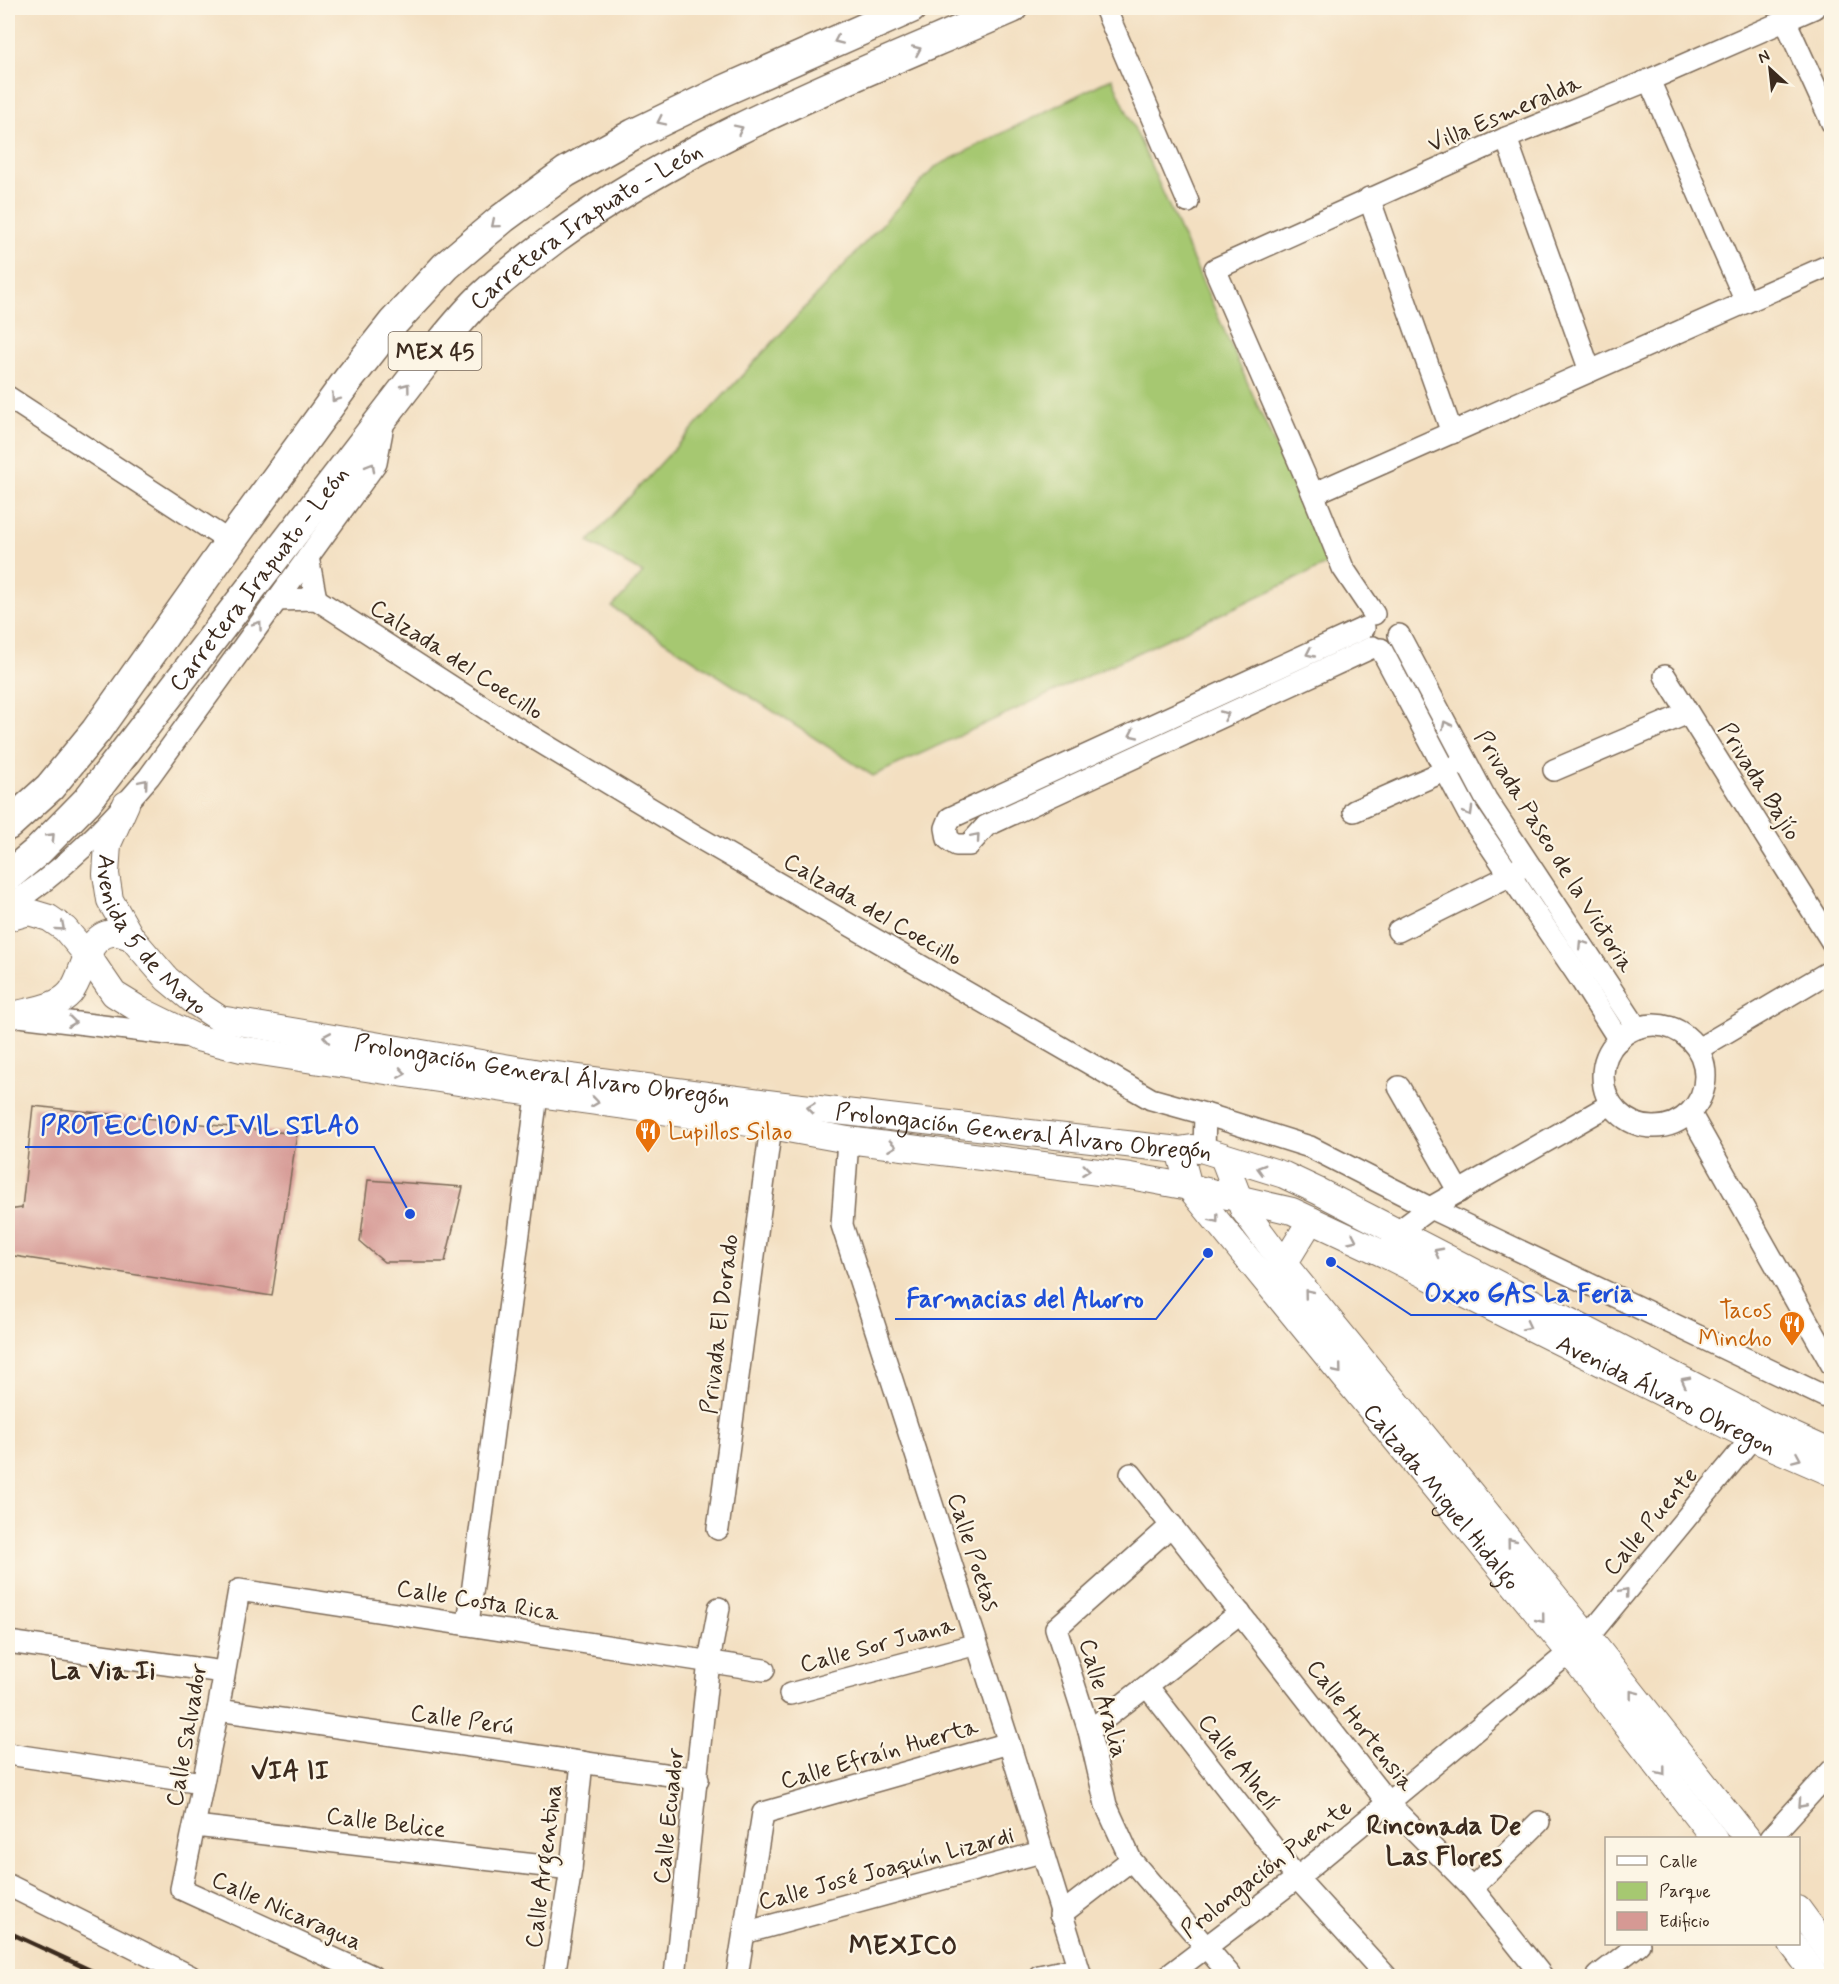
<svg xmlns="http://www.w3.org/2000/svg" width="1839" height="1984" viewBox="0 0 1839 1984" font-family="Mynerve,sans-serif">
	<rect width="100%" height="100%" fill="#fcf5e5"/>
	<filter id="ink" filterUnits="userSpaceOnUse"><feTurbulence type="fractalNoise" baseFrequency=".0167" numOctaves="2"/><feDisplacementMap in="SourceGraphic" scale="12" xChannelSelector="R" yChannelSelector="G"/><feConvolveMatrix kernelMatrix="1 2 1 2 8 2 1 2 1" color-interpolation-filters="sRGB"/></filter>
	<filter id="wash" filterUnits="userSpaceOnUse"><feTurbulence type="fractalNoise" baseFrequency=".008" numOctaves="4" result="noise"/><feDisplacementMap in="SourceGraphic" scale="24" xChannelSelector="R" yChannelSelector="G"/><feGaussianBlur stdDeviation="1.35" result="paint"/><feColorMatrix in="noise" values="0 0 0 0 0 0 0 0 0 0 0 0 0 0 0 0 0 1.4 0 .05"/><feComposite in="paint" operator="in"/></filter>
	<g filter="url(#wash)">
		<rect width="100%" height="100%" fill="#f3dfc1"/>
		<polygon fill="#a6c871" stroke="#707948" stroke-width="1.5" points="1112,78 1328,564 873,776 612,607 643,573 588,542 935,167"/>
		<g id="blocks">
			<g fill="#d69994">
				<polygon points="33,1106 297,1134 272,1296 8,1255 8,1210 22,1208"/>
				<polygon points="368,1180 463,1187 445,1262 384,1262 360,1242"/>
			</g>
		</g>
	</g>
	<g filter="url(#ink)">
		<use href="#blocks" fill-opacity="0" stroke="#7b6957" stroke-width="1.5"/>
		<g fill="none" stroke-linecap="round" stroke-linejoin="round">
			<g stroke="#7b6957" stroke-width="24">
				<g id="minor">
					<polyline points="1105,8 1188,202"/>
					<polyline points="1785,20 1832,123"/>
					<polyline points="1649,80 1746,302"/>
					<polyline points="1506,138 1590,371"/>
					<polyline points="1369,198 1452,433"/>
					<polyline points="8,397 230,542"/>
					<polyline points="1313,494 1832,264"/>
					<polyline points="308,557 316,599"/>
					<polyline points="276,600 316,599 494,714 696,836 1151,1099 1205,1114 1310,1147 1430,1208 1832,1400"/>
					<polyline points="1374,614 1343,568 1313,494 1215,269 1506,138 1649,80 1814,8"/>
					<polyline points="1364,628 950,818 946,828 948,839 956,845 969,845 986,826 1373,647"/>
					<polyline points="1399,635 1486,799 1637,1028"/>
					<polyline points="1381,649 1468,813 1581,980 1619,1040"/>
					<polyline points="1665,676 1832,942"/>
					<polyline points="1554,770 1688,713"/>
					<polyline points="1354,811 1458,765"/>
					<path d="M8,906C62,873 108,825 149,777L376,463L384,420"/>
					<polyline points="1398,931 1511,875 1522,866"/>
					<polyline points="19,1016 185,1036"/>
					<circle cx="1654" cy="1076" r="51"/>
					<polyline points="1698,1049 1832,970"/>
					<polyline points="1399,1087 1459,1192"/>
					<polyline points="1690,1113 1832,1365"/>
					<polyline points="848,1140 842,1225 1009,1743 1081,1976"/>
					<polyline points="1204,1150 1205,1114"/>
					<polyline points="1391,1245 1399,1231 1430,1208 1611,1104"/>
					<polyline points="1131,1474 1388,1803 1472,1888 1542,1976"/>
					<polyline points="1172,1525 1056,1628 1089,1731 1106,1805 1131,1860 1231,1976"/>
					<polyline points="718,1529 771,1126"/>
					<polyline points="468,1624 539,1080"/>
					<polyline points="8,1642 223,1672"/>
					<polyline points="1147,1686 1297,1878 1386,1976"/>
					<polyline points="790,1694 977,1644"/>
					<polyline points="218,1710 698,1779"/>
					<polyline points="1089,1731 1240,1613"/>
					<polyline points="8,1754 202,1783"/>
					<polyline points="195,1826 571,1869"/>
					<polyline points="1770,1838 1832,1770"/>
					<polyline points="8,1885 190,1976"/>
					<polyline points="1472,1888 1539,1822"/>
					<polyline points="1060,1915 1131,1860"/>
					<polyline points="744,1933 1041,1852"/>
					<polyline points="372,1976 181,1889 218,1710 239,1590 764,1670"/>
					<polyline points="554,1976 571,1869 582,1762"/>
					<polyline points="675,1976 709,1661 719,1608"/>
					<polyline points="737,1976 763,1813 1009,1743"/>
					<polyline points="1039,1976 1078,1968"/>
					<polyline points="1168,1976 1297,1878 1588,1637 1752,1438"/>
					<polyline points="1598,1976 1639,1944"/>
				</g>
			</g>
			<g stroke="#7b6957" stroke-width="28">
				<g id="major">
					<path id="s1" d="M126,804L108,844L106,874L110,900L131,937L167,979L196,1003L220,1019L540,1073L775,1104L1179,1150L1192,1148L1204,1150L1284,1175L1318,1191L1766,1423L1832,1453"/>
					<path id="s2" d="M8,918L29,912L49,918L65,929L88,956L114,994L140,1010L197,1038L241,1049L538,1094L771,1126L848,1140L1130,1176L1189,1187L1292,1211L1386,1255L1752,1438L1832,1473"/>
					<path d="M13,1015C31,1010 57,1008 70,993C85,975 85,936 112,933C117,932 125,935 131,937"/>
					<path id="s3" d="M1179,1150L1189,1187L1570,1653L1714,1838"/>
					<polyline points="1223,1157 1243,1209 1284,1264 1588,1637 1747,1838"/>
					<polyline points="1284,1264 1311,1220"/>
					<polyline points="1798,1909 1832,1955"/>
					<polyline points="1792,1944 1816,1976"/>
				</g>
			</g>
			<g stroke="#7b6957" stroke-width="33">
				<g id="highway">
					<polyline points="8,825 50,787 96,731 230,542 348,380 393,323 446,266 503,218 566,172 634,134 723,91 911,8"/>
					<path id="s4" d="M8,876L38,851L87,801L427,360C444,340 460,319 478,301C501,278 529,258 555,238C693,137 857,76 1012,8"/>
				</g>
			</g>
			<use href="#minor" stroke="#fff" stroke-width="21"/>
			<use href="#major" stroke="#fff" stroke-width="26"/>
			<use href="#highway" stroke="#fff" stroke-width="30"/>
			<polyline stroke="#3b2a1e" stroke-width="4.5" points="8,1932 103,1976"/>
		</g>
		<defs><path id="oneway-chevron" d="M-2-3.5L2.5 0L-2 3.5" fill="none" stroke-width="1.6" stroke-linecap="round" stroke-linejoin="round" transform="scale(1.5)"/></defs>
		<g stroke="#a79f9a">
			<use href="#oneway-chevron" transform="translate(838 40) rotate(156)"/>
			<use href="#oneway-chevron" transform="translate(917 50) rotate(-24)"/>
			<use href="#oneway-chevron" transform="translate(661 121) rotate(154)"/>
			<use href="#oneway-chevron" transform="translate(739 129) rotate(-26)"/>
			<use href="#oneway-chevron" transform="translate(495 224) rotate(140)"/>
			<use href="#oneway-chevron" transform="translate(406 387) rotate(-53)"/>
			<use href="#oneway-chevron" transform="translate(335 398) rotate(126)"/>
			<use href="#oneway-chevron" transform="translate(371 467) rotate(-60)"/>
			<use href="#oneway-chevron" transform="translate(258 625) rotate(-55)"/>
			<use href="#oneway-chevron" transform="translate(1310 653) rotate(155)"/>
			<use href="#oneway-chevron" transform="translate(1225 715) rotate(-25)"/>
			<use href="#oneway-chevron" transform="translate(1446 725) rotate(-117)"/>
			<use href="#oneway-chevron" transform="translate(1133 734) rotate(155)"/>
			<use href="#oneway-chevron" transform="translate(144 783) rotate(-50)"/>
			<use href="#oneway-chevron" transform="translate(1469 812) rotate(60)"/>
			<use href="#oneway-chevron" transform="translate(51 837) rotate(-46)"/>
			<use href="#oneway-chevron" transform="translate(976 837) rotate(-49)"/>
			<use href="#oneway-chevron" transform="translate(61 927) rotate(41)"/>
			<use href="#oneway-chevron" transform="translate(1582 944) rotate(-123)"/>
			<use href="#oneway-chevron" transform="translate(72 1022) rotate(7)"/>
			<use href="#oneway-chevron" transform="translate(327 1037) rotate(-170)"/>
			<use href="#oneway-chevron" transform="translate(402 1073) rotate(9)"/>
			<use href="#oneway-chevron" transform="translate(595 1102) rotate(8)"/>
			<use href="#oneway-chevron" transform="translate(811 1108) rotate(-173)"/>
			<use href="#oneway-chevron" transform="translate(892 1146) rotate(7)"/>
			<use href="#oneway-chevron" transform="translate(1261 1169) rotate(-164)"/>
			<use href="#oneway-chevron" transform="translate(1086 1170) rotate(7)"/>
			<use href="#oneway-chevron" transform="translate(1215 1219) rotate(52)"/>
			<use href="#oneway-chevron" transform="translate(1353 1239) rotate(25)"/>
			<use href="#oneway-chevron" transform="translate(1438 1252) rotate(-152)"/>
			<use href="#oneway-chevron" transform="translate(1308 1293) rotate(-129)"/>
			<use href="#oneway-chevron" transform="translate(1527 1326) rotate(27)"/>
			<use href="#oneway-chevron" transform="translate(1338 1370) rotate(51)"/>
			<use href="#oneway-chevron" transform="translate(1685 1381) rotate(-152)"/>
			<use href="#oneway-chevron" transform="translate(1797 1458) rotate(24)"/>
			<use href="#oneway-chevron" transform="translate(1511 1542) rotate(-129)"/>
			<use href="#oneway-chevron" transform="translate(1625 1592) rotate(-50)"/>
			<use href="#oneway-chevron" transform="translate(1541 1619) rotate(51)"/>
			<use href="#oneway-chevron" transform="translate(1633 1694) rotate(-128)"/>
			<use href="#oneway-chevron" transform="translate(1662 1772) rotate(52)"/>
			<use href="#oneway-chevron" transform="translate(1801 1804) rotate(132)"/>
		</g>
	</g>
	<defs>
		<g id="restaurant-pin" transform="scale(1.35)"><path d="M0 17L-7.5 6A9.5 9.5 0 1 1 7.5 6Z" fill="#e8710a" stroke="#fcf5e5"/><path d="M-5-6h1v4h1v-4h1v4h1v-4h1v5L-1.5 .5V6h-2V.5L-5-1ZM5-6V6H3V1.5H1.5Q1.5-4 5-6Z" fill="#fff"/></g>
	</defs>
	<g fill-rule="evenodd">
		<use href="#restaurant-pin" x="648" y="1131"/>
		<use href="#restaurant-pin" x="1792" y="1324"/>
	</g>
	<g text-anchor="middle" stroke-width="4.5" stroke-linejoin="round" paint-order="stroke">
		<rect fill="#fcf5e5" stroke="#75675a" stroke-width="1.5" x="388.5" y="332" width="93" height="38" rx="4.5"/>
		<g font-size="22" font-weight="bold" fill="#3b2a1e">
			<text x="435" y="359">MEX 45</text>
		</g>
		<g font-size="24" fill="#3b2a1e" stroke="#fcf5e5">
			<text transform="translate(1504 113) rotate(-23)" y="8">Villa Esmeralda</text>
			<text dy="8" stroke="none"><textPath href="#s4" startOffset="876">Carretera Irapuato - León</textPath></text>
			<text dy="8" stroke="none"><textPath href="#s4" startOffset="390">Carretera Irapuato - León</textPath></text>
			<text transform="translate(457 659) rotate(33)" y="8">Calzada del Coecillo</text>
			<text transform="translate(1760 781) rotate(58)" y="8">Privada Bajío</text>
			<text transform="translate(1555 851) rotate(58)" y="8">Privada Paseo de la Victoria</text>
			<text transform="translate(873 909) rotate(30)" y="8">Calzada del Coecillo</text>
			<text dy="8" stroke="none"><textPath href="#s1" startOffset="150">Avenida 5 de Mayo</textPath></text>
			<text dy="8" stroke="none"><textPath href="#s1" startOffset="591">Prolongación General Álvaro Obregón</textPath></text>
			<text dy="8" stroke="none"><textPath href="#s1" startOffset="1077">Prolongación General Álvaro Obregón</textPath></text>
			<text transform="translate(719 1324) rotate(-83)" y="8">Privada El Dorado</text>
			<text dy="8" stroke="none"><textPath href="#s2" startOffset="1764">Avenida Álvaro Obregon</textPath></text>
			<text dy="8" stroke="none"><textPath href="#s3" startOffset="438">Calzada Miguel Hidalgo</textPath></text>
			<text transform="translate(1650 1521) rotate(-50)" y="8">Calle Puente</text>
			<text transform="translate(974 1552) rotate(72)" y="8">Calle Poetas</text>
			<text transform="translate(478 1600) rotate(9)" y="8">Calle Costa Rica</text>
			<text transform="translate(877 1644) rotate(-15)" y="8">Calle Sor Juana</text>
			<text transform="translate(1104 1698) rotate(74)" y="8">Calle Aralia</text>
			<text transform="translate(462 1719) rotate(8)" y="8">Calle Perú</text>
			<text transform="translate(1361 1725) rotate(52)" y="8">Calle Hortensia</text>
			<text transform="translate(186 1735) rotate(-80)" y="8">Calle Salvador</text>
			<text transform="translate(879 1753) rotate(-16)" y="8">Calle Efraín Huerta</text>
			<text transform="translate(1239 1762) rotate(52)" y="8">Calle Alhelí</text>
			<text transform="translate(668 1816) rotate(-84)" y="8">Calle Ecuador</text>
			<text transform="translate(386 1822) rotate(7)" y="8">Calle Belice</text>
			<text transform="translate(543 1866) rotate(-83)" y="8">Calle Argentina</text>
			<text transform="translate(886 1868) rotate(-15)" y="8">Calle José Joaquín Lizardi</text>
			<text transform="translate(1266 1868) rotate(-38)" y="8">Prolongación Puente</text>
			<text transform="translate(287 1910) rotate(24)" y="8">Calle Nicaragua</text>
		</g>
		<g font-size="24" fill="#c56008" stroke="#fcf5e5" text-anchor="start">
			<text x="668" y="1139">Lupillos Silao</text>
			<text x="1772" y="1318" text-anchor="end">Tacos<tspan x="1772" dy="28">Mincho</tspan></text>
		</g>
		<g font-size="27" font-weight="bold" fill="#3b2a1e" stroke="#fcf5e5">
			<text x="103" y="1679">La Via Ii</text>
			<text x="290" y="1779">VIA II</text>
			<text x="1444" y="1834">Rinconada De<tspan x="1444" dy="31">Las Flores</tspan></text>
			<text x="903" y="1954">MEXICO</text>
		</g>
	</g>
	<path fill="none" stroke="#1d4ed8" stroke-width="2" d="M410 1214L374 1147H25M1331 1262L1411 1315H1647M1208 1253L1156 1319H895"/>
	<g fill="#1d4ed8" stroke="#fcf5e5" stroke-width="2">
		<circle cx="410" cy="1214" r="6"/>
		<circle cx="1331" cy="1262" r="6"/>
		<circle cx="1208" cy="1253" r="6"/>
	</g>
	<g font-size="26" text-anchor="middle" font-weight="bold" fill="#1d4ed8" stroke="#fcf5e5" stroke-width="4.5" stroke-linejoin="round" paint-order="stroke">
		<text x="200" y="1134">PROTECCION CIVIL SILAO</text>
		<text x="1529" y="1302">Oxxo GAS La Feria</text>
		<text x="1025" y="1307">Farmacias del Ahorro</text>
	</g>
	<rect width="1839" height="1984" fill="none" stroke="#fcf5e5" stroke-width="30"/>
	<rect x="1605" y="1837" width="195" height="108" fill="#fcf5e5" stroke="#afa495" stroke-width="1.5"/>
	<rect x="1617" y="1856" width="30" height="9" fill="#ffffff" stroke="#afa495" stroke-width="1.5"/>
	<text x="1659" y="1867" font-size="18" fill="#3b2a1e">Calle</text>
	<rect x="1617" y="1882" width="30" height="18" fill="#a6c871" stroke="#afa495" stroke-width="1.5"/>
	<text x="1659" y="1897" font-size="18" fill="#3b2a1e">Parque</text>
	<rect x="1617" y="1912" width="30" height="18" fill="#d69994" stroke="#afa495" stroke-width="1.5"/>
	<text x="1659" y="1927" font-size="18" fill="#3b2a1e">Edificio</text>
	<g transform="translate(1770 69) rotate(333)" stroke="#fcf5e5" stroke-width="4.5" paint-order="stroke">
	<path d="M0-4.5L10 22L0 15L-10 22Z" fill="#3b2a1e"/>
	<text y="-9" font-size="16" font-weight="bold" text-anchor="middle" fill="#3b2a1e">N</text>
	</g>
</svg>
